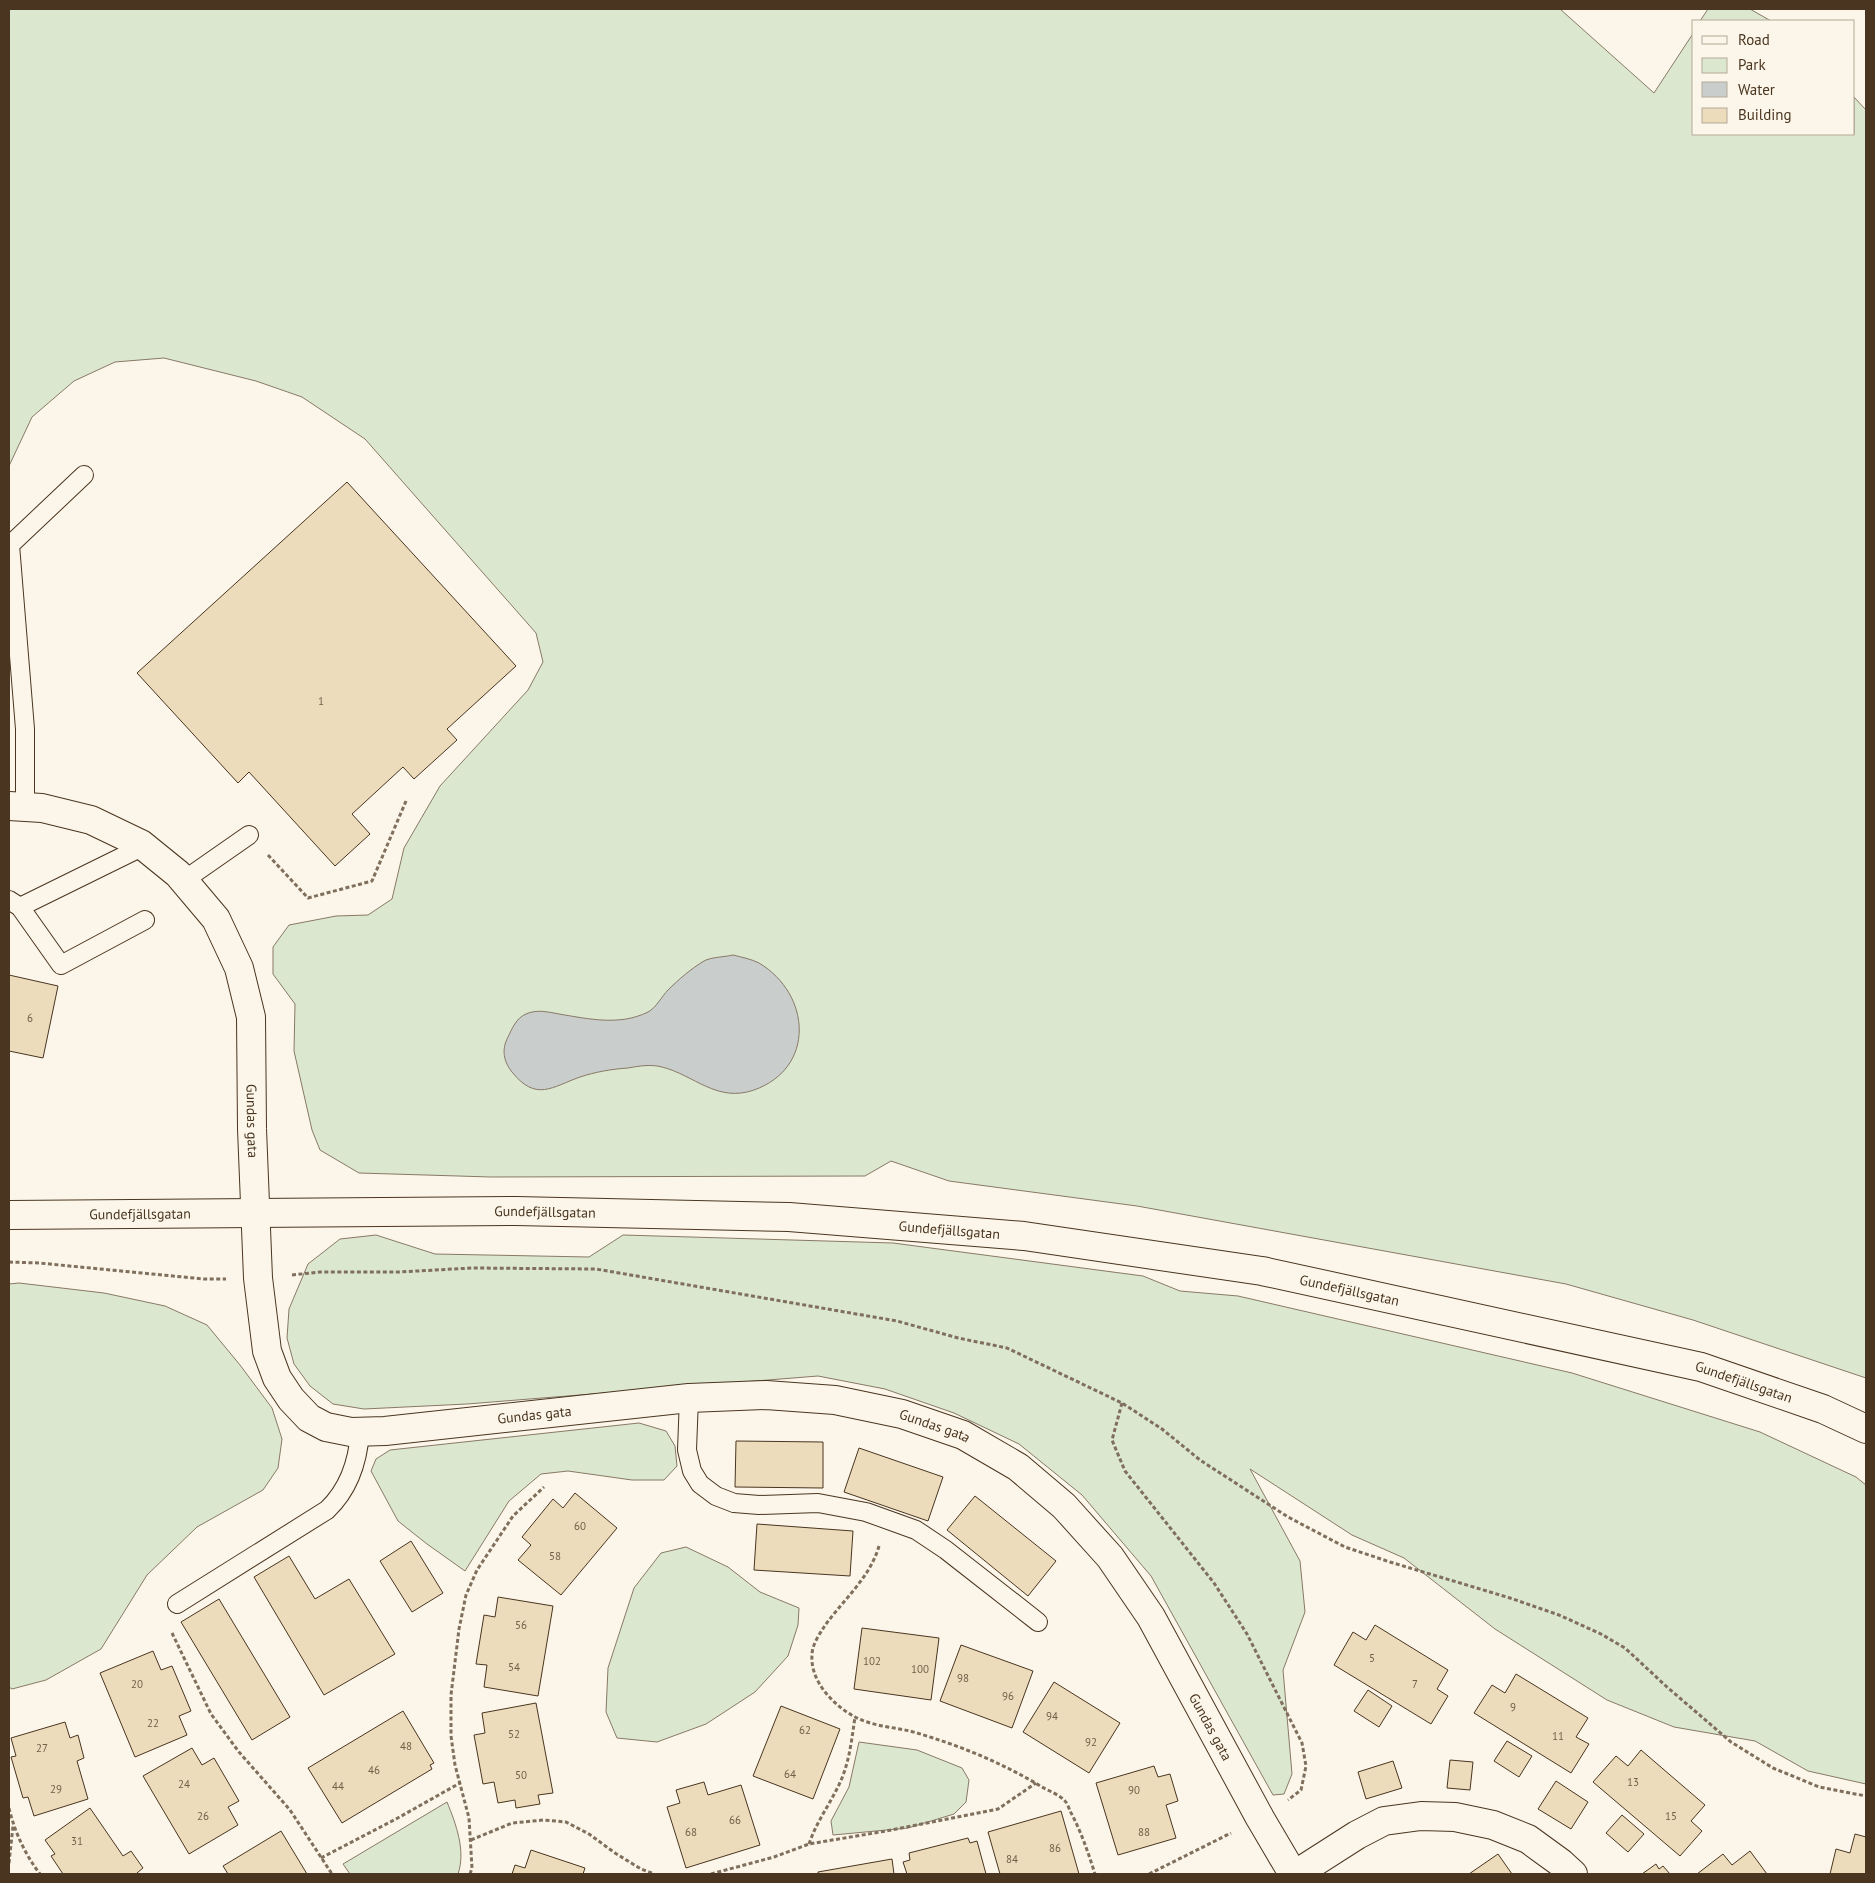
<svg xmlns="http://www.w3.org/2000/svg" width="1875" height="1883" viewBox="0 0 1875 1883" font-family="'PT Sans',sans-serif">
	<rect width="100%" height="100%" fill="#fbf6e9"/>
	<g fill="#dce7d0" stroke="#887966">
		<polygon points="9,9 1560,9 1654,93 1694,32 1694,134 1854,134 1854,97 1866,110 1866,1378 1693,1320 1566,1284 1137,1206 949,1181 891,1161 865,1176 491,1177 359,1173 320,1150 312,1130 294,1051 295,1004 273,974 273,947 289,925 336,916 368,915 392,899 404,848 440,786 528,690 543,662 536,633 365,439 302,397 256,381 164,358 115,362 74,381 32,417 9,466"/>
		<polygon points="1708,9 1750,9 1771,21 1700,21"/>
		<polygon points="376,1235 435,1254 589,1257 623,1235 893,1243 1143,1276 1180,1291 1238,1296 1572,1373 1760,1432 1856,1477 1866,1485 1866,1784 1808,1771 1755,1741 1674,1727 1607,1700 1495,1629 1404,1558 1352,1535 1250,1469 1300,1561 1305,1612 1283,1670 1292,1774 1284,1794 1273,1795 1151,1576 1082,1495 1019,1444 954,1413 885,1389 818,1376 467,1404 364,1409 333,1404 310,1386 294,1364 287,1338 289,1309 308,1264 340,1239"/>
		<polygon points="19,1283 104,1293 165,1306 207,1325 240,1365 272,1408 282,1439 278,1468 263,1490 197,1527 147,1575 101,1649 46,1680 12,1689 9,1687 9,1284"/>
		<polygon points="639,1423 666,1431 675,1446 677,1466 664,1480 632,1480 568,1471 541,1474 509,1501 465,1571 427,1544 398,1521 371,1471 376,1459 390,1450"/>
		<polygon points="686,1547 728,1567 760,1592 799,1608 798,1625 788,1656 755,1692 706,1724 657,1742 617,1738 606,1712 608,1668 634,1588 661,1553"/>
		<polygon points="859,1742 917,1750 962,1768 969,1780 966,1802 954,1814 908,1828 833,1835 831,1821 849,1787"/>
		<path d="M447,1802C456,1824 466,1851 458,1874H350L343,1864Z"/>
	</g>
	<path fill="#c9cecd" stroke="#887966" d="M733,955C741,957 751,959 759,963C811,994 816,1068 754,1090C717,1103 694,1075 662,1067C651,1064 639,1066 628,1068C612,1069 595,1072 580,1077C552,1087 536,1102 512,1072C504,1062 501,1050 508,1037C512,1029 516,1018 526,1014C537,1009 548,1012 559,1014C589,1019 620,1026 648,1012C656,1008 662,996 668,990C678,980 692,968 704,961C711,957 725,957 733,955Z"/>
	<g fill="#ecdcbc" stroke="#4a3520">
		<polygon points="347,482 516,666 447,729 457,740 414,779 403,767 352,814 370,834 335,866 249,772 238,783 137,673"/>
		<polygon points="9,975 58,986 43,1058 9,1051"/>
		<polygon points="736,1441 823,1442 823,1488 735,1487"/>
		<polygon points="859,1448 943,1477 928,1521 844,1492"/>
		<polygon points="575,1493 617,1528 561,1595 518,1560 531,1545 522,1537 553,1499 563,1508"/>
		<polygon points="975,1496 1056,1561 1028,1596 947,1530"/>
		<polygon points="757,1524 853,1531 850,1576 754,1570"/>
		<polygon points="411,1541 443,1593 412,1612 380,1561"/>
		<polygon points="289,1556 315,1599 349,1579 395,1654 324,1695 254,1577"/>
		<polygon points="498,1597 553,1606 538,1696 484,1687 487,1665 476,1664 484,1615 495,1617"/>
		<polygon points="219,1599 290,1717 252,1740 181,1622"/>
		<polygon points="1375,1625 1448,1670 1437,1689 1448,1696 1431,1724 1334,1665 1353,1632 1366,1640"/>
		<polygon points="862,1628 939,1638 931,1700 854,1689"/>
		<polygon points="961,1645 1033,1671 1012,1728 940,1701"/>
		<polygon points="153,1651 161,1670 172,1666 191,1711 179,1716 187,1735 135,1757 100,1673"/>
		<polygon points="1516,1674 1588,1718 1576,1737 1589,1744 1571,1773 1474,1713 1492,1685 1505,1693"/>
		<polygon points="1054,1682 1120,1723 1089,1773 1023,1732"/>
		<polygon points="1368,1690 1392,1706 1379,1727 1354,1711"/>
		<polygon points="536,1703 553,1793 538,1795 540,1804 516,1808 515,1800 498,1803 494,1782 483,1784 474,1735 485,1733 482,1713"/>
		<polygon points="781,1706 840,1729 813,1799 753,1776"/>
		<polygon points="403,1711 434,1763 430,1765 432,1769 342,1823 308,1768"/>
		<polygon points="65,1722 70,1738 78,1735 84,1758 77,1761 88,1799 34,1816 28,1797 23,1798 11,1757 16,1756 11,1738"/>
		<polygon points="1507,1741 1532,1756 1519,1777 1494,1761"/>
		<polygon points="192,1748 202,1765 214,1758 239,1801 228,1807 238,1825 189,1854 143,1776"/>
		<polygon points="1641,1750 1705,1805 1691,1821 1702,1831 1680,1856 1593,1782 1616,1756 1628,1766"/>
		<polygon points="1450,1760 1473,1762 1470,1790 1447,1788"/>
		<polygon points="1393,1761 1402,1788 1366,1799 1358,1772"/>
		<polygon points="1154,1766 1158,1777 1170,1774 1178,1801 1166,1805 1176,1838 1118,1855 1096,1783"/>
		<polygon points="1556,1781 1588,1802 1571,1829 1538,1809"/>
		<polygon points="704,1782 708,1795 741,1785 760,1845 686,1868 667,1807 680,1803 676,1790"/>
		<polygon points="90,1808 123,1856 131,1851 143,1868 137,1873 138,1874 63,1874 51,1856 55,1854 45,1840"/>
		<polygon points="1061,1811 1079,1874 1000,1874 988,1832"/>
		<polygon points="1622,1815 1644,1834 1628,1852 1606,1833"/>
		<polygon points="281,1831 307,1874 228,1874 223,1866"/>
		<polygon points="1855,1834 1866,1837 1866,1874 1830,1874 1836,1849 1850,1853"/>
		<polygon points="968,1838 970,1843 977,1841 986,1874 907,1874 903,1862 910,1860 909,1853"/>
		<polygon points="531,1850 585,1868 583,1874 512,1874 515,1865 525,1868"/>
		<polygon points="1750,1851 1767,1874 1697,1874 1723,1854 1732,1865"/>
		<polygon points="1498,1854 1512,1874 1469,1874"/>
		<polygon points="892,1859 894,1874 818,1874 818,1872"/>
		<polygon points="1656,1864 1659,1869 1663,1866 1670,1874 1642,1874"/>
	</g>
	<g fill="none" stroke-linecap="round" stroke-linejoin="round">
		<g stroke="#4a3520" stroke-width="20">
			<g id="lane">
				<polyline points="25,807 25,729 10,545 84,475"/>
				<polyline points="183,881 249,835"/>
				<polyline points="9,900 20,907 61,965 145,920"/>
				<polyline points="20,907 144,846"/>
				<polyline points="689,1398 687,1450 692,1471 700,1484 716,1496 734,1503 759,1505 818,1503 866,1512 916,1530 946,1550 1038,1622"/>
				<path d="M177,1604L327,1510C349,1489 358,1461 360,1432"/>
			</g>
		</g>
		<g stroke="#4a3520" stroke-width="30">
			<g id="street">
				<path id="s1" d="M9,806L42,808L91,820L141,844L178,874L216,919L239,968L251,1017L252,1129L258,1278L267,1351L277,1378L291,1399L309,1418L326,1427L351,1432L385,1431L689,1398L766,1395L835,1400L902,1414L963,1435L1018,1467L1064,1506L1110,1557L1151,1617L1260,1818L1293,1874"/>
				<path id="s2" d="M9,1215L516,1211L789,1217L1024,1236L1262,1271L1701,1367L1823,1409L1866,1429"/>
				<polyline points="1296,1874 1357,1835 1384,1821 1421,1816 1455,1817 1493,1825 1528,1839 1561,1863 1573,1874"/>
			</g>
		</g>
		<g stroke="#7f6f5c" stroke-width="3" stroke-dasharray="4 2.5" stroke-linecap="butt">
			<polyline points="268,855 308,898 372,881 406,801"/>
			<polyline points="9,1262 39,1263 204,1279 226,1279"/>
			<polyline points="292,1275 320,1272 399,1272 472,1268 596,1269 897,1321 958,1338 1007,1348 1122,1403 1162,1429 1200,1460 1288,1517 1345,1547 1390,1562 1510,1598 1559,1615 1601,1634 1625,1648 1667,1687 1731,1742 1773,1768 1819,1787 1866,1796"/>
			<polyline points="1122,1403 1112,1440 1125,1471 1214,1583 1247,1634 1302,1743 1306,1766 1301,1790 1288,1800"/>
			<path d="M879,1546C870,1578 842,1601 824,1627C819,1635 812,1645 812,1655C810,1681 833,1705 855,1717C872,1726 892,1727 910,1731C956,1744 1001,1762 1042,1787C1049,1791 1060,1795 1065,1801C1067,1803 1069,1808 1070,1811C1081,1831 1088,1852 1095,1874"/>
			<polyline points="172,1633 211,1714 239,1752 290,1810 332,1874"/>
			<path d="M9,1808C15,1833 25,1854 40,1874"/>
			<polyline points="471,1840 512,1823 544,1820 566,1822 589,1834 615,1853 641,1869 654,1874"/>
			<path d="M809,1844C817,1820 833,1800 842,1778C850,1758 852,1737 855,1717"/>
			<polyline points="321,1858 396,1819 460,1783"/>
			<polyline points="9,1863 13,1826"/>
			<polyline points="470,1874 472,1868 469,1818 455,1765 451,1736 451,1695 459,1629 466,1595 477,1570 513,1516 544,1487"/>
			<polyline points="711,1874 774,1857 809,1844 886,1831 998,1809 1036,1783"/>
			<polyline points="1149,1874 1231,1833"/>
		</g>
		<use href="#lane" stroke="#fbf6e9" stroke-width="18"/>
		<use href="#street" stroke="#fbf6e9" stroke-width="28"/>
	</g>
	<g text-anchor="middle" stroke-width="4" stroke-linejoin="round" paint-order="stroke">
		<g font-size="11" fill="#725f47">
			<text x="321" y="705">1</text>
			<text x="30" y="1022">6</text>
			<text x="580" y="1530">60</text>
			<text x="555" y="1560">58</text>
			<text x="521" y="1629">56</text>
			<text x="1372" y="1662">5</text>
			<text x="872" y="1665">102</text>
			<text x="514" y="1671">54</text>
			<text x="920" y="1673">100</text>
			<text x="963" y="1682">98</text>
			<text x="137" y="1688">20</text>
			<text x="1415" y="1688">7</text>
			<text x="1008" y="1700">96</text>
			<text x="1513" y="1711">9</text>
			<text x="1052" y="1720">94</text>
			<text x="153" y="1727">22</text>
			<text x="805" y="1734">62</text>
			<text x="514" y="1738">52</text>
			<text x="1558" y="1740">11</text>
			<text x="1091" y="1746">92</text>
			<text x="406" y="1750">48</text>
			<text x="42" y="1752">27</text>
			<text x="374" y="1774">46</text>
			<text x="790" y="1778">64</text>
			<text x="521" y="1779">50</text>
			<text x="1633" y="1786">13</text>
			<text x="184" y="1788">24</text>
			<text x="338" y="1790">44</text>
			<text x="56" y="1793">29</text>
			<text x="1134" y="1794">90</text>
			<text x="203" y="1820">26</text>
			<text x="1671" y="1820">15</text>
			<text x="735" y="1824">66</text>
			<text x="691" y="1836">68</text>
			<text x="1144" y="1836">88</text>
			<text x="77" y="1845">31</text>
			<text x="1055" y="1852">86</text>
			<text x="1012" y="1863">84</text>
		</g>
		<g font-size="14" fill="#4a3520" stroke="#fbf6e9">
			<text dy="5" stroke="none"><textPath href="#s1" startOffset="454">Gundas gata</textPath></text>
			<text dy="5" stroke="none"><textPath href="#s2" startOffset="536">Gundefjällsgatan</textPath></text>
			<text dy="5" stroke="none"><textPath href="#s2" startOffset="131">Gundefjällsgatan</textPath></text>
			<text dy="5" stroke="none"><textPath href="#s2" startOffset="941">Gundefjällsgatan</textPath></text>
			<text dy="5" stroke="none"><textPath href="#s2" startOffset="1346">Gundefjällsgatan</textPath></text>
			<text dy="5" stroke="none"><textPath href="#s2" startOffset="1751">Gundefjällsgatan</textPath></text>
			<text dy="5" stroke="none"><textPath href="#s1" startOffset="994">Gundas gata</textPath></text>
			<text dy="5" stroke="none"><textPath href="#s1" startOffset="1399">Gundas gata</textPath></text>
			<text dy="5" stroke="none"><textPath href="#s1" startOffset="1819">Gundas gata</textPath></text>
		</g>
	</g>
	<rect width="1875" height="1883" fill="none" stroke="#4a3520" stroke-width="20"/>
	<rect x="1692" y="20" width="162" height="115" fill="#fbf6e9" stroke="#b4a999"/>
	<rect x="1702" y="36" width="25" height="8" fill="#fbf6e9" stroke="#b4a999"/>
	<text x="1738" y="45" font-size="15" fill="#4a3520">Road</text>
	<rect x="1702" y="58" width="25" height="15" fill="#dce7d0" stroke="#b4a999"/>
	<text x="1738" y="70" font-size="15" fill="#4a3520">Park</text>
	<rect x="1702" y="82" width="25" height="15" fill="#c9cecd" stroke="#b4a999"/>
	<text x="1738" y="95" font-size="15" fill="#4a3520">Water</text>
	<rect x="1702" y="108" width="25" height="15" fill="#ecdcbc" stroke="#b4a999"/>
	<text x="1738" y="120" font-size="15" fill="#4a3520">Building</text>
</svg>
